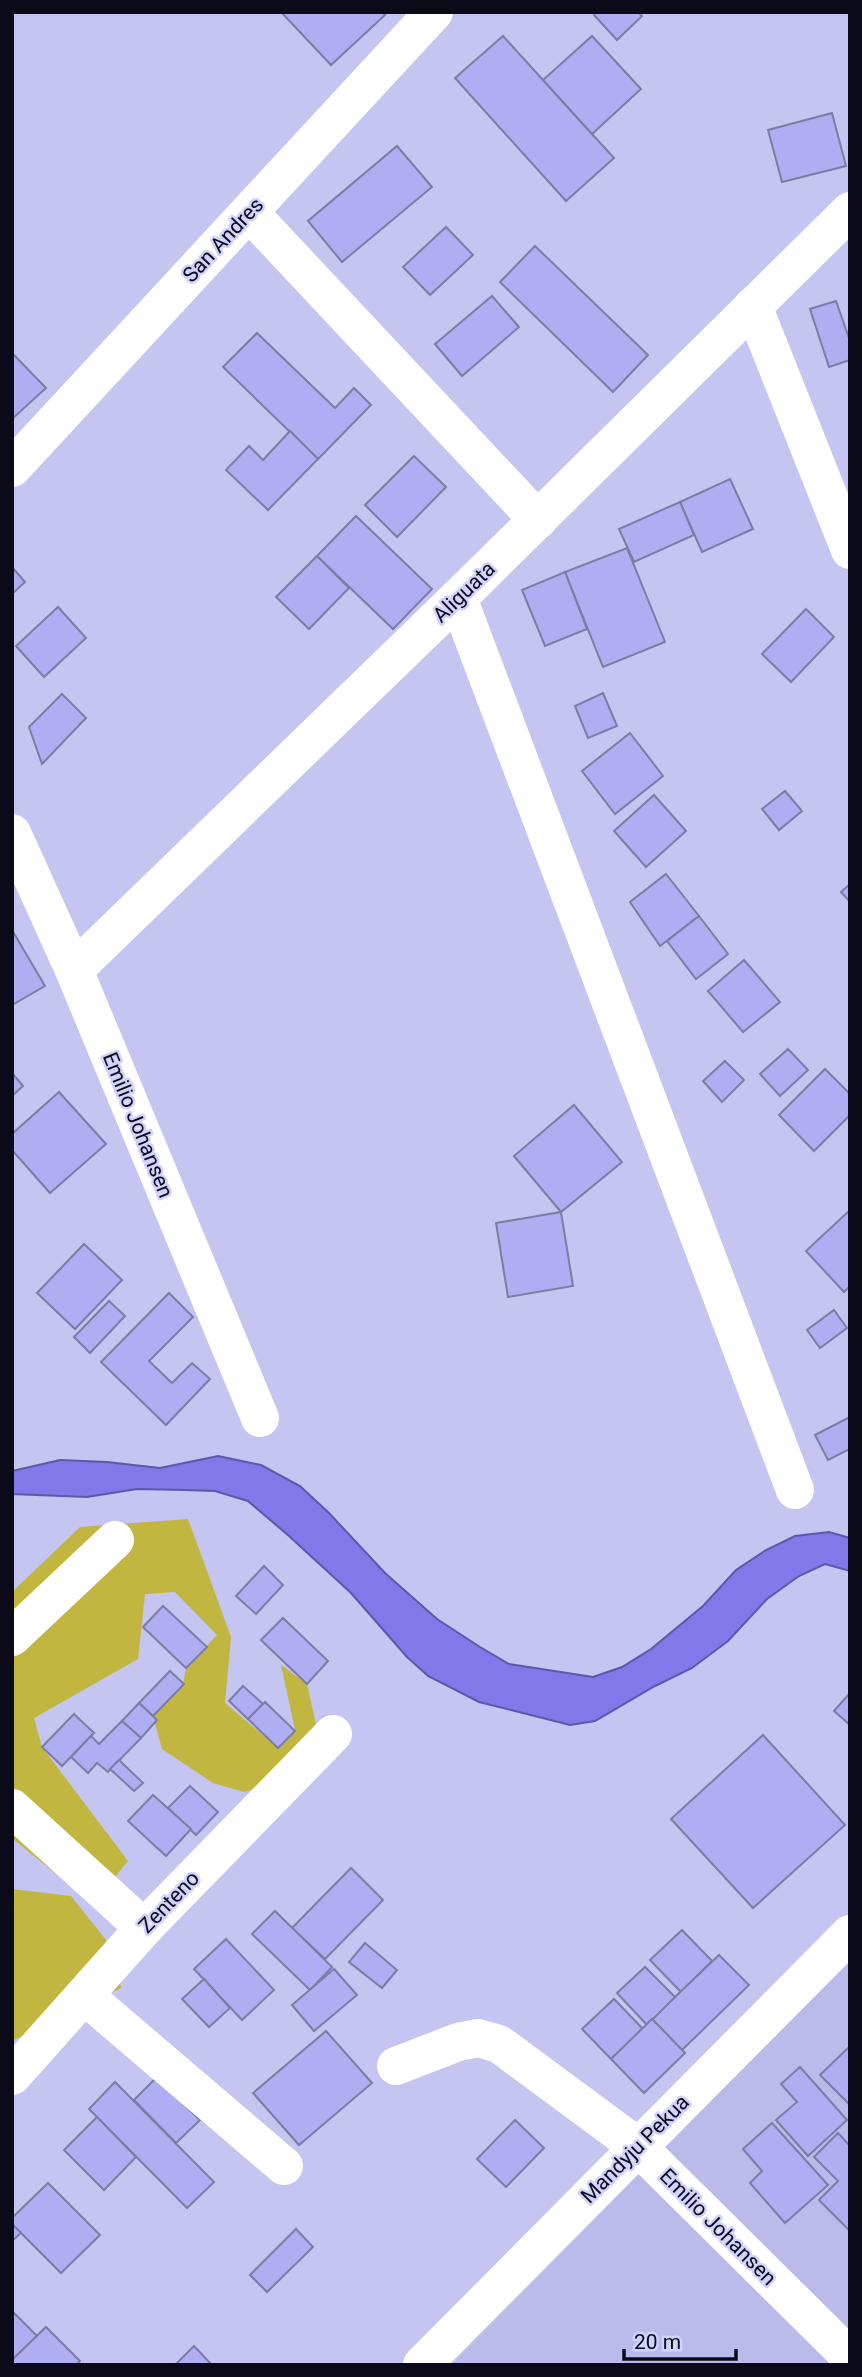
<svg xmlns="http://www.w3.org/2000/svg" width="862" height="2377" viewBox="0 0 862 2377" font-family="Roboto,sans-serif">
	<rect width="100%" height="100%" fill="#c4c5f0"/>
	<polygon fill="#babaeb" points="850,1959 850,2365 452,2365"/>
	<g fill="#c1b640">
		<polygon points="188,1519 231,1637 225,1703 278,1748 295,1730 281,1665 307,1684 322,1752 305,1777 244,1792 213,1783 162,1749 153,1716 183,1684 186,1668 217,1635 175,1592 145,1594 138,1659 34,1718 42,1747 128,1861 93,1904 12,1838 12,1592 80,1527"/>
		<polygon points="12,1889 71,1896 114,1950 121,1988 12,2041"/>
	</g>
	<polygon fill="#8178e9" stroke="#5e57aa" stroke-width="2" points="218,1456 261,1465 300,1486 329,1513 385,1573 437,1619 480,1647 509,1664 593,1677 622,1667 651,1649 703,1606 736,1570 766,1550 795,1536 829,1532 850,1538 850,1571 825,1564 799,1576 767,1599 728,1641 692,1668 655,1686 595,1721 570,1725 479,1702 428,1676 407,1657 351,1593 289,1536 248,1501 215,1491 184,1490 137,1489 87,1497 12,1494 12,1471 60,1460 107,1462 160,1468"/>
	<g fill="#afaef3" stroke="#7c7da4" stroke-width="2">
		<polygon points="281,12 382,12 385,15 331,65"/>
		<polygon points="597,12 638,12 642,16 617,40 594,15"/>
		<polygon points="503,36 614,158 566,201 455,78"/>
		<polygon points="592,36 641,89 592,134 543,80"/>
		<polygon points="832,113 846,166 782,182 768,130"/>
		<polygon points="397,146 432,187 342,262 308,221"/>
		<polygon points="446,227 473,255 430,295 403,267"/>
		<polygon points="535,246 648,355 613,392 500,282"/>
		<polygon points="492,296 519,327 462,376 435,344"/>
		<polygon points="836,301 850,341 850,360 829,367 810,309"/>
		<polygon points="257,333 335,408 354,388 371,405 318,459 223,367"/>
		<polygon points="12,353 46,388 12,419"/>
		<polygon points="290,431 318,459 268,510 226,470 249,446 263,460"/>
		<polygon points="414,456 446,487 397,537 365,505"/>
		<polygon points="730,479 753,529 702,552 680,502"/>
		<polygon points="680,502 694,535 634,562 619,529"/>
		<polygon points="356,516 432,589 393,629 317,556"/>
		<polygon points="627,548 665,642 603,667 565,572"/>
		<polygon points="317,556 349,588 309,629 276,597"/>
		<polygon points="12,567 25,582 12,594"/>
		<polygon points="565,572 587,629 545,646 522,590"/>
		<polygon points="58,607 86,638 44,677 16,646"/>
		<polygon points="806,609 834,637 791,682 762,654"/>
		<polygon points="603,693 617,726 588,738 575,706"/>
		<polygon points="62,694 86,718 42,764 29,727"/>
		<polygon points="630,733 663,776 615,814 582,771"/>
		<polygon points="785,791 802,811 779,830 762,809"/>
		<polygon points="654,795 686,831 646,867 614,831"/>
		<polygon points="666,874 699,916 660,946 630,902"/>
		<polygon points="850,884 850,902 841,892"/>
		<polygon points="699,916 728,954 696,979 667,941"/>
		<polygon points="12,930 45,986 12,1005"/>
		<polygon points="744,960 780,1002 743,1032 708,991"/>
		<polygon points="788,1049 808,1070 780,1096 760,1074"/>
		<polygon points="725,1061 744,1080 722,1102 703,1081"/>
		<polygon points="825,1069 850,1094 850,1115 814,1151 779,1115"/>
		<polygon points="12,1073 23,1086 12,1096"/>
		<polygon points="59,1092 106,1144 50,1193 12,1150 12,1134"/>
		<polygon points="574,1105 622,1162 561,1212 514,1156"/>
		<polygon points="850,1210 850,1286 844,1292 806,1251"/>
		<polygon points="561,1212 573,1286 508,1297 496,1223"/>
		<polygon points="84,1244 122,1280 75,1329 37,1293"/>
		<polygon points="169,1293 193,1317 149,1361 172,1383 192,1363 210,1379 166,1425 101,1362"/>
		<polygon points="109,1301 125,1316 90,1353 74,1337"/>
		<polygon points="834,1310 847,1328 820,1348 807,1330"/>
		<polygon points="850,1417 850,1449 828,1460 815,1435"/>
		<polygon points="264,1566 283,1585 256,1614 236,1596"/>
		<polygon points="163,1606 207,1647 186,1668 143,1627"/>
		<polygon points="283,1618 328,1661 307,1684 261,1640"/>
		<polygon points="170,1671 184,1684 153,1716 139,1703"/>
		<polygon points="243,1686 263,1704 248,1719 229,1701"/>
		<polygon points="850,1693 850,1725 834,1711"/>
		<polygon points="265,1702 295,1731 278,1748 248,1719"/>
		<polygon points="139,1703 157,1720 141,1738 122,1721"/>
		<polygon points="74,1714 94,1733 62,1766 42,1747"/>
		<polygon points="122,1721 141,1738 108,1772 97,1763 88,1773 71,1757 91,1736 99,1744"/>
		<polygon points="763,1735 845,1825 753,1908 671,1819"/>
		<polygon points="119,1760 143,1783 134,1791 110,1769"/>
		<polygon points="190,1786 218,1812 196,1835 168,1808"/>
		<polygon points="153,1795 191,1829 166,1856 128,1821"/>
		<polygon points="351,1868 383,1900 325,1959 292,1928"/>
		<polygon points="275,1911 332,1967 310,1990 252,1934"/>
		<polygon points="682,1930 712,1961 681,1992 650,1960"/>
		<polygon points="226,1939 274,1990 242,2020 194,1969"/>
		<polygon points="365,1943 397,1970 382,1988 349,1962"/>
		<polygon points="719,1955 749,1985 682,2050 652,2019"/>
		<polygon points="645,1967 675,1997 647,2025 617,1993"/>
		<polygon points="334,1969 357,1995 314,2031 292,2005"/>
		<polygon points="204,1979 230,2008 209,2027 182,1999"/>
		<polygon points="614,1999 643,2029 611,2059 582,2029"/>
		<polygon points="652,2019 685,2053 644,2093 611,2059"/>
		<polygon points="326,2031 372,2083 299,2145 253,2093"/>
		<polygon points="850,2046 850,2105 820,2075"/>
		<polygon points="800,2067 847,2120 808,2156 776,2120 797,2102 781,2084"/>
		<polygon points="157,2077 200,2120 176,2143 134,2100"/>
		<polygon points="115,2082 214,2182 187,2208 89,2109"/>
		<polygon points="97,2117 136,2157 104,2190 64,2150"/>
		<polygon points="515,2120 544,2148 506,2187 477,2159"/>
		<polygon points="772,2123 828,2185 785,2223 750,2183 762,2171 743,2149"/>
		<polygon points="838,2133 850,2146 850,2231 819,2200 838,2181 814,2157"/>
		<polygon points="48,2183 100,2235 61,2273 12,2224 12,2218"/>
		<polygon points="12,2224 21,2233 12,2241"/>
		<polygon points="296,2229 313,2247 267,2292 250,2275"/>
		<polygon points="12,2311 37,2336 12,2360"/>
		<polygon points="46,2327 80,2361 76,2365 12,2365 12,2360"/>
		<polygon points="194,2346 212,2365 175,2365"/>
	</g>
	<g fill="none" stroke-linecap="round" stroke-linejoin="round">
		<g stroke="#fff" stroke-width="38">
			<polyline points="249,212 538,520"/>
			<polyline points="753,306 850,550"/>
			<polyline points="12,468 434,12"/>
			<polyline points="458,598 795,1490"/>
			<polyline points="12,833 74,970 260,1418"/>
			<polyline points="74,970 458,598 850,211"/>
			<polyline points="12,1637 115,1540"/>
			<polyline points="12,1808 144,1928"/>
			<polyline points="85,1996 284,2166"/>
			<polyline points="396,2066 458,2042 478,2038 499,2044 637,2146 850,2357"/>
			<polyline points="12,2076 144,1928 333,1734"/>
			<polyline points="422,2365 850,1934"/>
		</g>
	</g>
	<g text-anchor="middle" stroke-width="5" stroke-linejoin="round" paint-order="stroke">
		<g font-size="21" fill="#0b0a18" stroke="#d1d2fd">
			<text transform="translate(223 240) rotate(-47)" y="7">San Andres</text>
			<text transform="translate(464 592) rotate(-44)" y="7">Aliguata</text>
			<text transform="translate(138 1125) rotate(68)" y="7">Emilio Johansen</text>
			<text transform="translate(169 1902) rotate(-46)" y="7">Zenteno</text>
			<text transform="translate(635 2149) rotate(-45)" y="7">Mandyju Pekua</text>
			<text transform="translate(718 2227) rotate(45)" y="7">Emilio Johansen</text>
		</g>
	</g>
	<rect width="862" height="2377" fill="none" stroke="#0b0a18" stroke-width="28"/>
	<path d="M624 2349v10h112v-10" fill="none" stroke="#0b0a18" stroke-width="3.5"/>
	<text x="634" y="2349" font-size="21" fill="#0b0a18" stroke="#d1d2fd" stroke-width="5" paint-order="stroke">20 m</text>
</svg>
